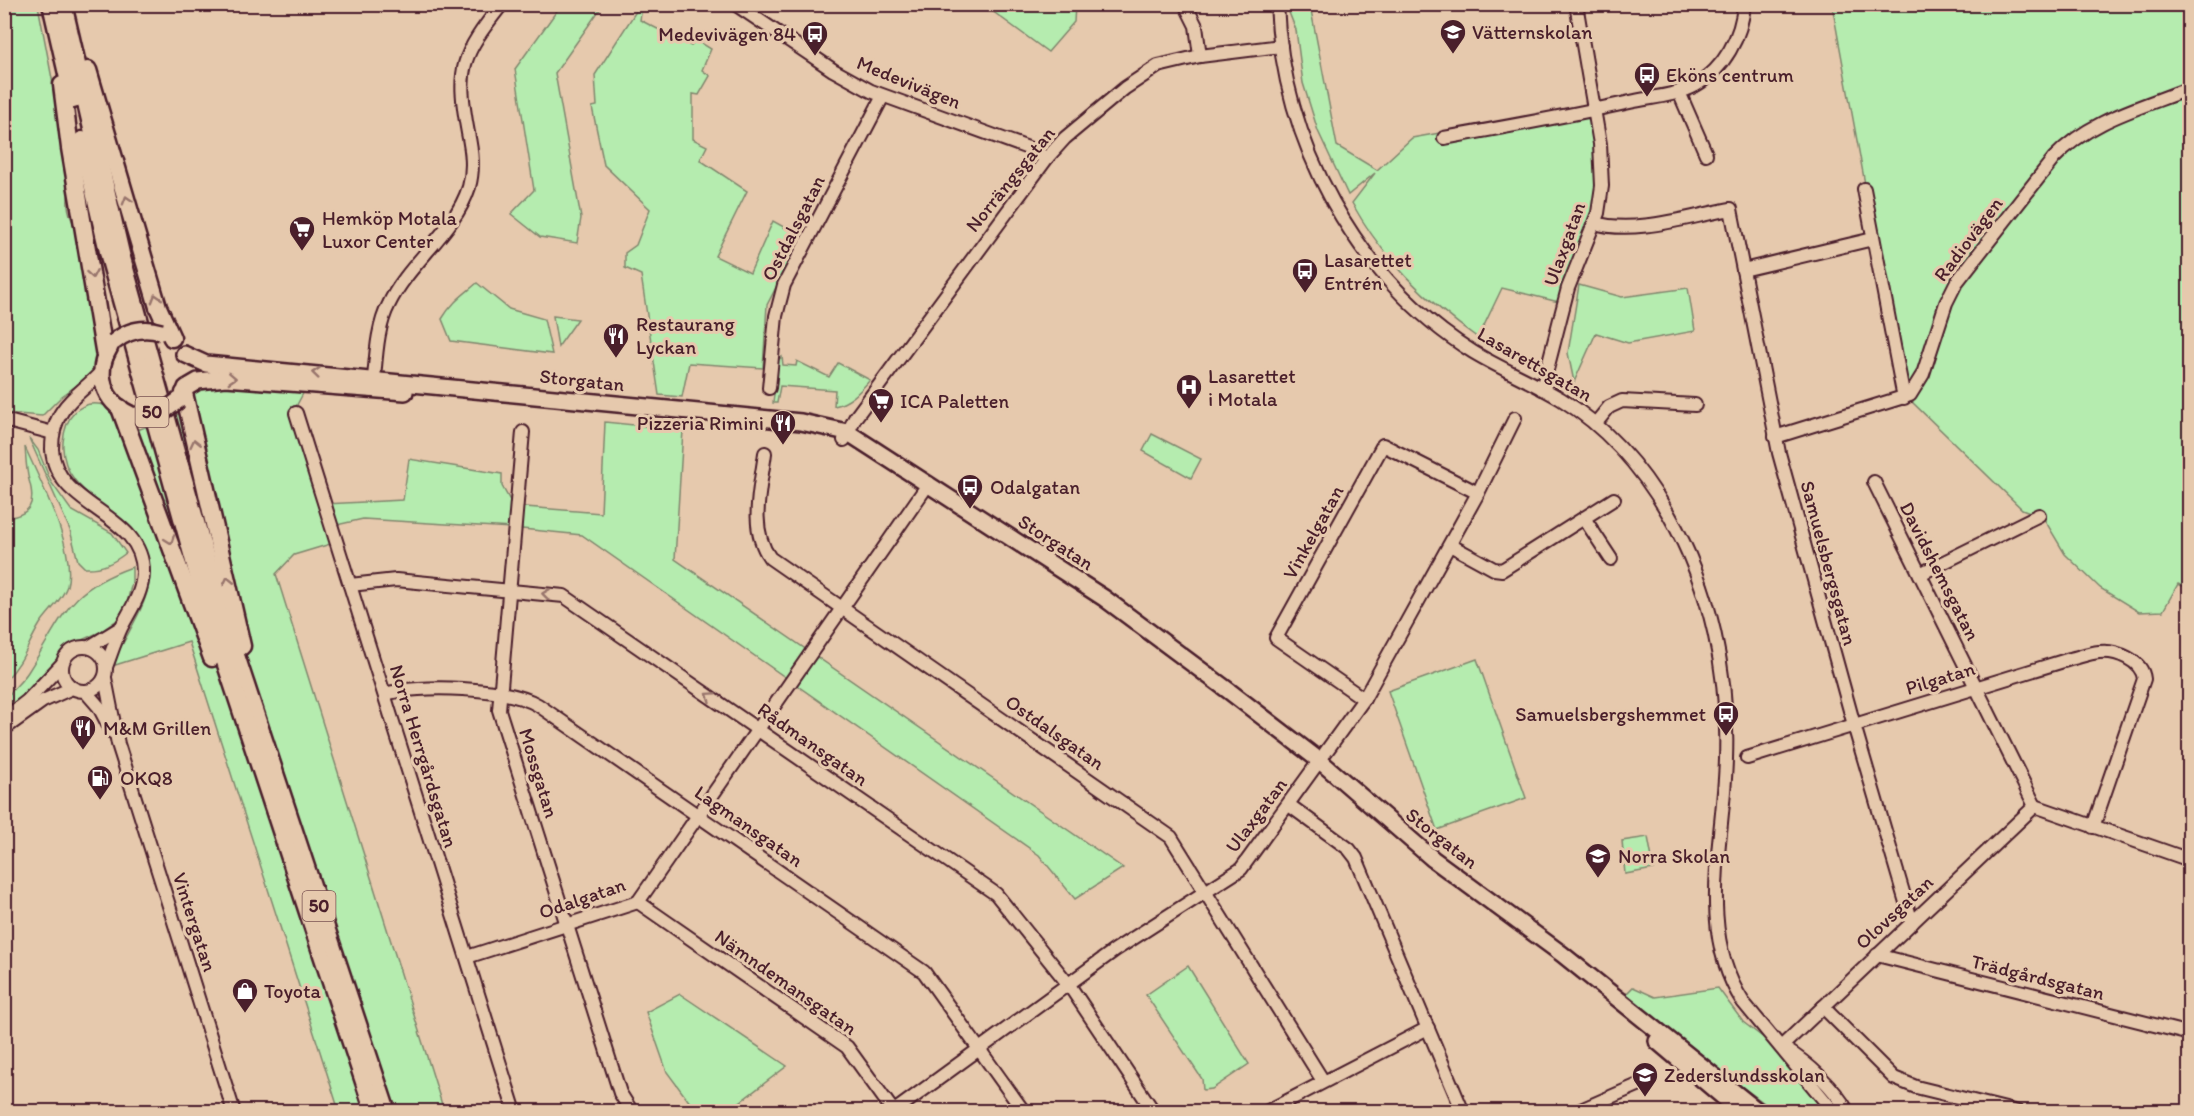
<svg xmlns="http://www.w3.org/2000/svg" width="2194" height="1116" viewBox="0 0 2194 1116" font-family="Itim,sans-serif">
	<rect width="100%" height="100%" fill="#e6c9ad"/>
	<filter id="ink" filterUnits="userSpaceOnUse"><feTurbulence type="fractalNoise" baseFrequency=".0167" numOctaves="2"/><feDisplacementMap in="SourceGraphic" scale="12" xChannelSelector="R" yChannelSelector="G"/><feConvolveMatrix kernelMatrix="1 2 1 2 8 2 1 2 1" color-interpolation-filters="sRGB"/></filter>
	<g filter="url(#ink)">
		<g fill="#b5ecaf" stroke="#80866d" stroke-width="1.5">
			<path d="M5,5H38L72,184C64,200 68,219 80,232L98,363L87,378L62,396L42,416L5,413Z"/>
			<polygon points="561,5 603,5 555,73 581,218 577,243 540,237 511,214 534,190 515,69"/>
			<polygon points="640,5 642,8 640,20 691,46 695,39 711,49 702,70 710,76 699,95 693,94 693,139 707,146 700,160 747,191 715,256 750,273 773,221 802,237 767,305 763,368 689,363 682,397 659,395 641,275 625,268 625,253 636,245 650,209 604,165 592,107 597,106 595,75"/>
			<polygon points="984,5 1075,5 1074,22 1048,52"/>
			<path d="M1286,5H1310L1337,146L1377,170L1412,138L1595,105L1597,226L1563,303L1502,288L1478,338C1426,301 1383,259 1352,203L1375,173L1348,195L1318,131L1303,83L1296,30Z"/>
			<polygon points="1832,5 2189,5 2190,589 2178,584 2163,611 2139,612 2100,588 2065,554 2043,517 2022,509 1908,398 1898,363"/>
			<path d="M477,283L509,309L544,319L552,354L451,341L442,319C453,301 462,296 477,283Z"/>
			<polygon points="1579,285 1622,297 1688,288 1695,331 1628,343 1596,333 1574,382 1568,353"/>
			<polygon points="553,316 578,319 558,347"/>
			<path d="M782,357L783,365L796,366L797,361L829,377L838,363L870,380C860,391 850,403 834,406L835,390L780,386L777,403H773L778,360Z"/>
			<path d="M212,384L306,388L292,414L325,504L403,500L409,459L502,474V486L513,506L601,513L605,422L683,430L675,559L1123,868L1075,899L1039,855L582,535L512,528L363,519L332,526L337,542L294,555L276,574L444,1111H339L189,642L112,666C124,635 152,603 150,568C145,508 59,504 63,442C64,431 66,421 74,413C83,403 95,402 107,406L125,435L175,415L191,412L192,394L199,387Z"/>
			<polygon points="1152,434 1201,459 1191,478 1143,451"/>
			<path d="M29,438L38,450L51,482L71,510L112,533L126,553C113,563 102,569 85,568L78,561L70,530Z"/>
			<path d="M25,447C40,481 77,550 67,586C63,599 48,612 40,624C26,647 25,660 5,681V518C31,515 36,504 29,480C26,470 26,458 25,447Z"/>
			<path d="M132,567V582L127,603L117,620L100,632L68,646L33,688L11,707L5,701C10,690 21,683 28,672C64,617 65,591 132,567Z"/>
			<polygon points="1477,659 1526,798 1437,830 1388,691"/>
			<polygon points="1648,837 1654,869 1625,874 1622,841"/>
			<polygon points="1188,966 1249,1064 1212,1089 1203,1090 1202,1079 1146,995"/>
			<polygon points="1633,987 1655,997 1718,988 1743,1022 1765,1039 1829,1111 1775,1111 1622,998"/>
			<polygon points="680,994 787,1066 728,1111 696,1111 667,1072 646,1012"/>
		</g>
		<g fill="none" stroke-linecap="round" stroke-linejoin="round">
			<g stroke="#4a1f2b" stroke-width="16">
				<g id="minor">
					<polyline points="735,4 833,70 871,91 1028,148 1047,158"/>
					<polyline points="1185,4 1196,26 1200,56"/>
					<path d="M1277,4C1282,141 1356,279 1473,352C1501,369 1533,382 1561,399C1608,428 1642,468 1669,515C1711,588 1729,675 1726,759C1724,840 1696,930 1743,1002L1834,1112"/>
					<polyline points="1679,92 1706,154"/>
					<path d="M1444,138C1506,127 1568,116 1630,102C1652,97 1676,96 1696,85C1724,69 1742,36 1744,4"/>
					<polyline points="1864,189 1904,398"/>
					<path d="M1595,223C1634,235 1691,216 1731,209L1779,453L1854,725L1912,923"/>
					<polyline points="1743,270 1873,239"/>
					<path d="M102,371C90,385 73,395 63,410C55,421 52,435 52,449C55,509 144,512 143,573C142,595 130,610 121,628C115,641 111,654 106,667"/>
					<polyline points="769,388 776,316 784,285 883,96"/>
					<path d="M373,389C376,362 376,328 389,304C409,262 455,232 469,187C474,169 472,152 468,133C456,68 461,56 502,4"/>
					<polyline points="1542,389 1568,288 1598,213 1602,186 1600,144 1576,4"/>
					<polyline points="296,413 515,1112"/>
					<polyline points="4,420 53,433"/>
					<polyline points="1596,423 1609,407 1622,401 1695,405"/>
					<polyline points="523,432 499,710 620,1093 632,1112"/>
					<path d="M1775,437L1910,395L1923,374L1946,303L1956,283L2054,158C2089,120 2143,107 2190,88"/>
					<polyline points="844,440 855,418 1047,158 1065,138 1125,88 1158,66 1200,56 1281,46"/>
					<path d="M765,453C761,486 748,528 770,558L1171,837L1323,1081"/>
					<polyline points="1874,482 2035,806"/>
					<polyline points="1584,518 1611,559"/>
					<polyline points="1450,545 1494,569 1502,570 1614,499"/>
					<polyline points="1920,574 2039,515"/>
					<polyline points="350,585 396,580 564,596 996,894 1069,985 1154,1112"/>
					<circle cx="84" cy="669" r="22"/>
					<polyline points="89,647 120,628"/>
					<polyline points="105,678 118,744 234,1112"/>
					<polyline points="86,692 99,707 112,732"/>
					<path d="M385,694C418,684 508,687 538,705L924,972L1024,1112"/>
					<polyline points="1364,699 1276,638 1383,445 1478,493"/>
					<polyline points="4,719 27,701 62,664"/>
					<polyline points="4,729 43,701 72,688"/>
					<path d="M1747,758L2070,659C2079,657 2089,653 2099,652C2116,650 2142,660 2144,679L2093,827"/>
					<polyline points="1289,805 1349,849 1356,858 1463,1112"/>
					<polyline points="2035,806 2190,860"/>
					<polyline points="638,902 847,1047 894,1112"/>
					<polyline points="1877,955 2190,1034"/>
					<polyline points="467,957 638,902 929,483"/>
					<polyline points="1823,1007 1894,1078 1916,1087 2018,1112"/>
					<polyline points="1781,1047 2035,806"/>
					<path d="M1785,1049C1808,1063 1834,1087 1848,1112"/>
					<polyline points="893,1112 1115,950 1241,869 1364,699 1478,493 1515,418"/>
					<polyline points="1266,1112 1428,1028"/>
					<polyline points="1576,1112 1638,1085"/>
				</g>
			</g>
			<g stroke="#4a1f2b" stroke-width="20">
				<g id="major">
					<path d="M110,347C94,372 103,402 130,414"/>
					<polyline points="184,354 206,364 801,422 847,432 1104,598 1229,691 1320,761 1433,859 1562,954 1759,1112"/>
					<polyline points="186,388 198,381 226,378 405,392"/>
					<polyline points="1657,1041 1741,1112"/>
				</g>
			</g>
			<g stroke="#4a1f2b" stroke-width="21">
				<g id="highway">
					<polyline points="51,4 73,100"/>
					<polyline points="63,4 122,258 218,601 387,1112"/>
					<polyline points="88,70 158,307 172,338"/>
					<polyline points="62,85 70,148 105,356"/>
					<polyline points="82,140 110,260 206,604 374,1112"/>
					<polyline points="184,393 242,646"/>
					<polyline points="120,408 212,658"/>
				</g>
			</g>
			<use href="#minor" stroke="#e6c9ad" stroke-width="12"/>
			<use href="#major" stroke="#e6c9ad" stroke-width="15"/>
			<use href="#highway" stroke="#e6c9ad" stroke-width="16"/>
			<g stroke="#4a1f2b" stroke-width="20" stroke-linecap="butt">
				<g id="major-bridge">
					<path d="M114,342C128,330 144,327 161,332"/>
					<polyline points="136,415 160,414 179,400"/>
				</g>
			</g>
			<use href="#major-bridge" stroke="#e6c9ad" stroke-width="15"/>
		</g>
		<defs><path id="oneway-chevron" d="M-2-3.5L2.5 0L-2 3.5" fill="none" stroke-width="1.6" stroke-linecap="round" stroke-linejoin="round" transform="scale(1.5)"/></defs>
		<g stroke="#98746c">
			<use href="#oneway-chevron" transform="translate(127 200) rotate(-107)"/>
			<use href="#oneway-chevron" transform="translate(92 274) rotate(80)"/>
			<use href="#oneway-chevron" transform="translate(156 298) rotate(-107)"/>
			<use href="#oneway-chevron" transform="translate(316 373) rotate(-174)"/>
			<use href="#oneway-chevron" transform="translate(232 378) rotate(3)"/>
			<use href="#oneway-chevron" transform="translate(195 443) rotate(-103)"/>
			<use href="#oneway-chevron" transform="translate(170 540) rotate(70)"/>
			<use href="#oneway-chevron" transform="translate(228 581) rotate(-103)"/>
			<use href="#oneway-chevron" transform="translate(546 594) rotate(-173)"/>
			<use href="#oneway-chevron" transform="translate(710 696) rotate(-146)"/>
		</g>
	</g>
	<defs>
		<g id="school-pin" transform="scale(1.35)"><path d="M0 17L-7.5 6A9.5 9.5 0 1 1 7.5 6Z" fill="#4a1f2b" stroke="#e6c9ad"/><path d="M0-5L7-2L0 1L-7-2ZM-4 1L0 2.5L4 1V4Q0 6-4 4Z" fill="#fff"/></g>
		<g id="bus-pin" transform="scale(1.35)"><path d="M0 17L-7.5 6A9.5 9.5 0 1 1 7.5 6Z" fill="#4a1f2b" stroke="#e6c9ad"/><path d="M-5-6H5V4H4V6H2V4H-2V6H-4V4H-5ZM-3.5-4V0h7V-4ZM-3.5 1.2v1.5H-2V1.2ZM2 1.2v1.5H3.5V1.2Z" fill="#fff"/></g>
		<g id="supermarket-pin" transform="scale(1.35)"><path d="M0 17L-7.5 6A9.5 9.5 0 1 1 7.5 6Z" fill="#4a1f2b" stroke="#e6c9ad"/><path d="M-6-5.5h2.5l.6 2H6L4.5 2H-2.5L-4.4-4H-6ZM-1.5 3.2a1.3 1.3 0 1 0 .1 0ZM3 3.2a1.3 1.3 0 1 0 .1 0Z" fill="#fff"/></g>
		<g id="restaurant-pin" transform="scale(1.35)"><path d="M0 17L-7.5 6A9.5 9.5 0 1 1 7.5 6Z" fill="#4a1f2b" stroke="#e6c9ad"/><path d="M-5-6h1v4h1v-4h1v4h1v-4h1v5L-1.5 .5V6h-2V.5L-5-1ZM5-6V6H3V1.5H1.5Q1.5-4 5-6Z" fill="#fff"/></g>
		<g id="hospital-pin" transform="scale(1.35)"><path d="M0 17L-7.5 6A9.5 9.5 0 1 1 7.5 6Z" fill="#4a1f2b" stroke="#e6c9ad"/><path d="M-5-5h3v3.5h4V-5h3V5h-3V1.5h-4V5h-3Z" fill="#fff"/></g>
		<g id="fuel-pin" transform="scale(1.35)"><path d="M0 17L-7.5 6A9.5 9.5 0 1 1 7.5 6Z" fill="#4a1f2b" stroke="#e6c9ad"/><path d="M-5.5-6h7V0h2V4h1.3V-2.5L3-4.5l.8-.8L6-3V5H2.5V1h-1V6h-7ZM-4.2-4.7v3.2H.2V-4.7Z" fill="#fff"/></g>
		<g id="shop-pin" transform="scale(1.35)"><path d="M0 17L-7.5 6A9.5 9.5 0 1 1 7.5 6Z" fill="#4a1f2b" stroke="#e6c9ad"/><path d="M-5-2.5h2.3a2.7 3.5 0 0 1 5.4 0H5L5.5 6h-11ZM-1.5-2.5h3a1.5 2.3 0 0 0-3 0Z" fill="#fff"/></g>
	</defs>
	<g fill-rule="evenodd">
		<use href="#school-pin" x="1453" y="32"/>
		<use href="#bus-pin" x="815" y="34"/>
		<use href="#bus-pin" x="1647" y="75"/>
		<use href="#supermarket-pin" x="302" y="229"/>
		<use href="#bus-pin" x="1305" y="271"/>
		<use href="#restaurant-pin" x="616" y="336"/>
		<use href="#hospital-pin" x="1189" y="387"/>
		<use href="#supermarket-pin" x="881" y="401"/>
		<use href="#restaurant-pin" x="783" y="423"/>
		<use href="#bus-pin" x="970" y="487"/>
		<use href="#bus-pin" x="1726" y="714"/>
		<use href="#restaurant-pin" x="83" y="728"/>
		<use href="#fuel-pin" x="100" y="778"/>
		<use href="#school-pin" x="1598" y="856"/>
		<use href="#shop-pin" x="245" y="991"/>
		<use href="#school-pin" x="1645" y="1075"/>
	</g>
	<g text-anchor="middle" stroke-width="6" stroke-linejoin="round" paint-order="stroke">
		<g fill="#e6c9ad" stroke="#795252" stroke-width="1.5">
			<rect x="135.5" y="397" width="33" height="30" rx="4.5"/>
			<rect x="302.5" y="891" width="33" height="30" rx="4.5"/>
		</g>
		<g font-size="18" font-weight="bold" fill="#4a1f2b">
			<text x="152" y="418">50</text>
			<text x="319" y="912">50</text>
		</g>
		<g font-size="20" fill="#4a1f2b" stroke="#e6c9ad" text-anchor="start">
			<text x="1472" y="39">Vätternskolan</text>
			<text x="796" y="41" text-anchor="end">Medevivägen 84</text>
			<text x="1666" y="82">Eköns centrum</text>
			<text x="322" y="225">Hemköp Motala<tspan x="322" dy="23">Luxor Center</tspan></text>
			<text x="1324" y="267">Lasarettet<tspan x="1324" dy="23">Entrén</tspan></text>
			<text x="636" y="331">Restaurang<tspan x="636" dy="23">Lyckan</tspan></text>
			<text x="1208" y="383">Lasarettet<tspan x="1208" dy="23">i Motala</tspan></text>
			<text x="900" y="408">ICA Paletten</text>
			<text x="764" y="430" text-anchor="end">Pizzeria Rimini</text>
			<text x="990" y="494">Odalgatan</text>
			<text x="1706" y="721" text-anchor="end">Samuelsbergshemmet</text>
			<text x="103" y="735">M&amp;M Grillen</text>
			<text x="120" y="785">OKQ8</text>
			<text x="1618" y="863">Norra Skolan</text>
			<text x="264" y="998">Toyota</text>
			<text x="1664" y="1082">Zederslundsskolan</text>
		</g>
		<g font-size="20" fill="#4a1f2b" stroke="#e6c9ad">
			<text transform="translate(909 82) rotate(22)" y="7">Medevivägen</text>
			<text transform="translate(1010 179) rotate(-51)" y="7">Norrängsgatan</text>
			<text transform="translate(793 228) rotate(-63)" y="7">Ostdalsgatan</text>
			<text transform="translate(1968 239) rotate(-53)" y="7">Radiovägen</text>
			<text transform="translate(1564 244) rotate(-70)" y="7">Ulaxgatan</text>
			<text transform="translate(1535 364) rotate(30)" y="7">Lasarettsgatan</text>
			<text transform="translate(582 380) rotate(6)" y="7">Storgatan</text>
			<text transform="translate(1313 532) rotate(-61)" y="7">Vinkelgatan</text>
			<text transform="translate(1056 542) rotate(33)" y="7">Storgatan</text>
			<text transform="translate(1829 563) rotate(75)" y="7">Samuelsbergsgatan</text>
			<text transform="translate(1940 571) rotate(63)" y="7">Davidshemsgatan</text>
			<text transform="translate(1940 678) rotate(-17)" y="7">Pilgatan</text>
			<text transform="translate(1055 732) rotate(35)" y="7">Ostdalsgatan</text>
			<text transform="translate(813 744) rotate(35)" y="7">Rådmansgatan</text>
			<text transform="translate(424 756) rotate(73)" y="7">Norra Herrgårdsgatan</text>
			<text transform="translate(539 773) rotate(73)" y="7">Mossgatan</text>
			<text transform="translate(1256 815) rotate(-53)" y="7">Ulaxgatan</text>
			<text transform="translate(749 826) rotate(35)" y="7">Lagmansgatan</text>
			<text transform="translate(1442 838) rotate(38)" y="7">Storgatan</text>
			<text transform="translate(582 898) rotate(-19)" y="7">Odalgatan</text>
			<text transform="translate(1894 912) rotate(-43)" y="7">Olovsgatan</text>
			<text transform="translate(195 922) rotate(72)" y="7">Vintergatan</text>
			<text transform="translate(2038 977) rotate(14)" y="7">Trädgårdsgatan</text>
			<text transform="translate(786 982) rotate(35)" y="7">Nämndemansgatan</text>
		</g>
	</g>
	<rect width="2194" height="1116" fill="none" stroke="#e6c9ad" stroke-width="24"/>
	<rect x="12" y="12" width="2170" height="1092" fill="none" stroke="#4a1f2b" stroke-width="2" filter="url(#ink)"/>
</svg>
